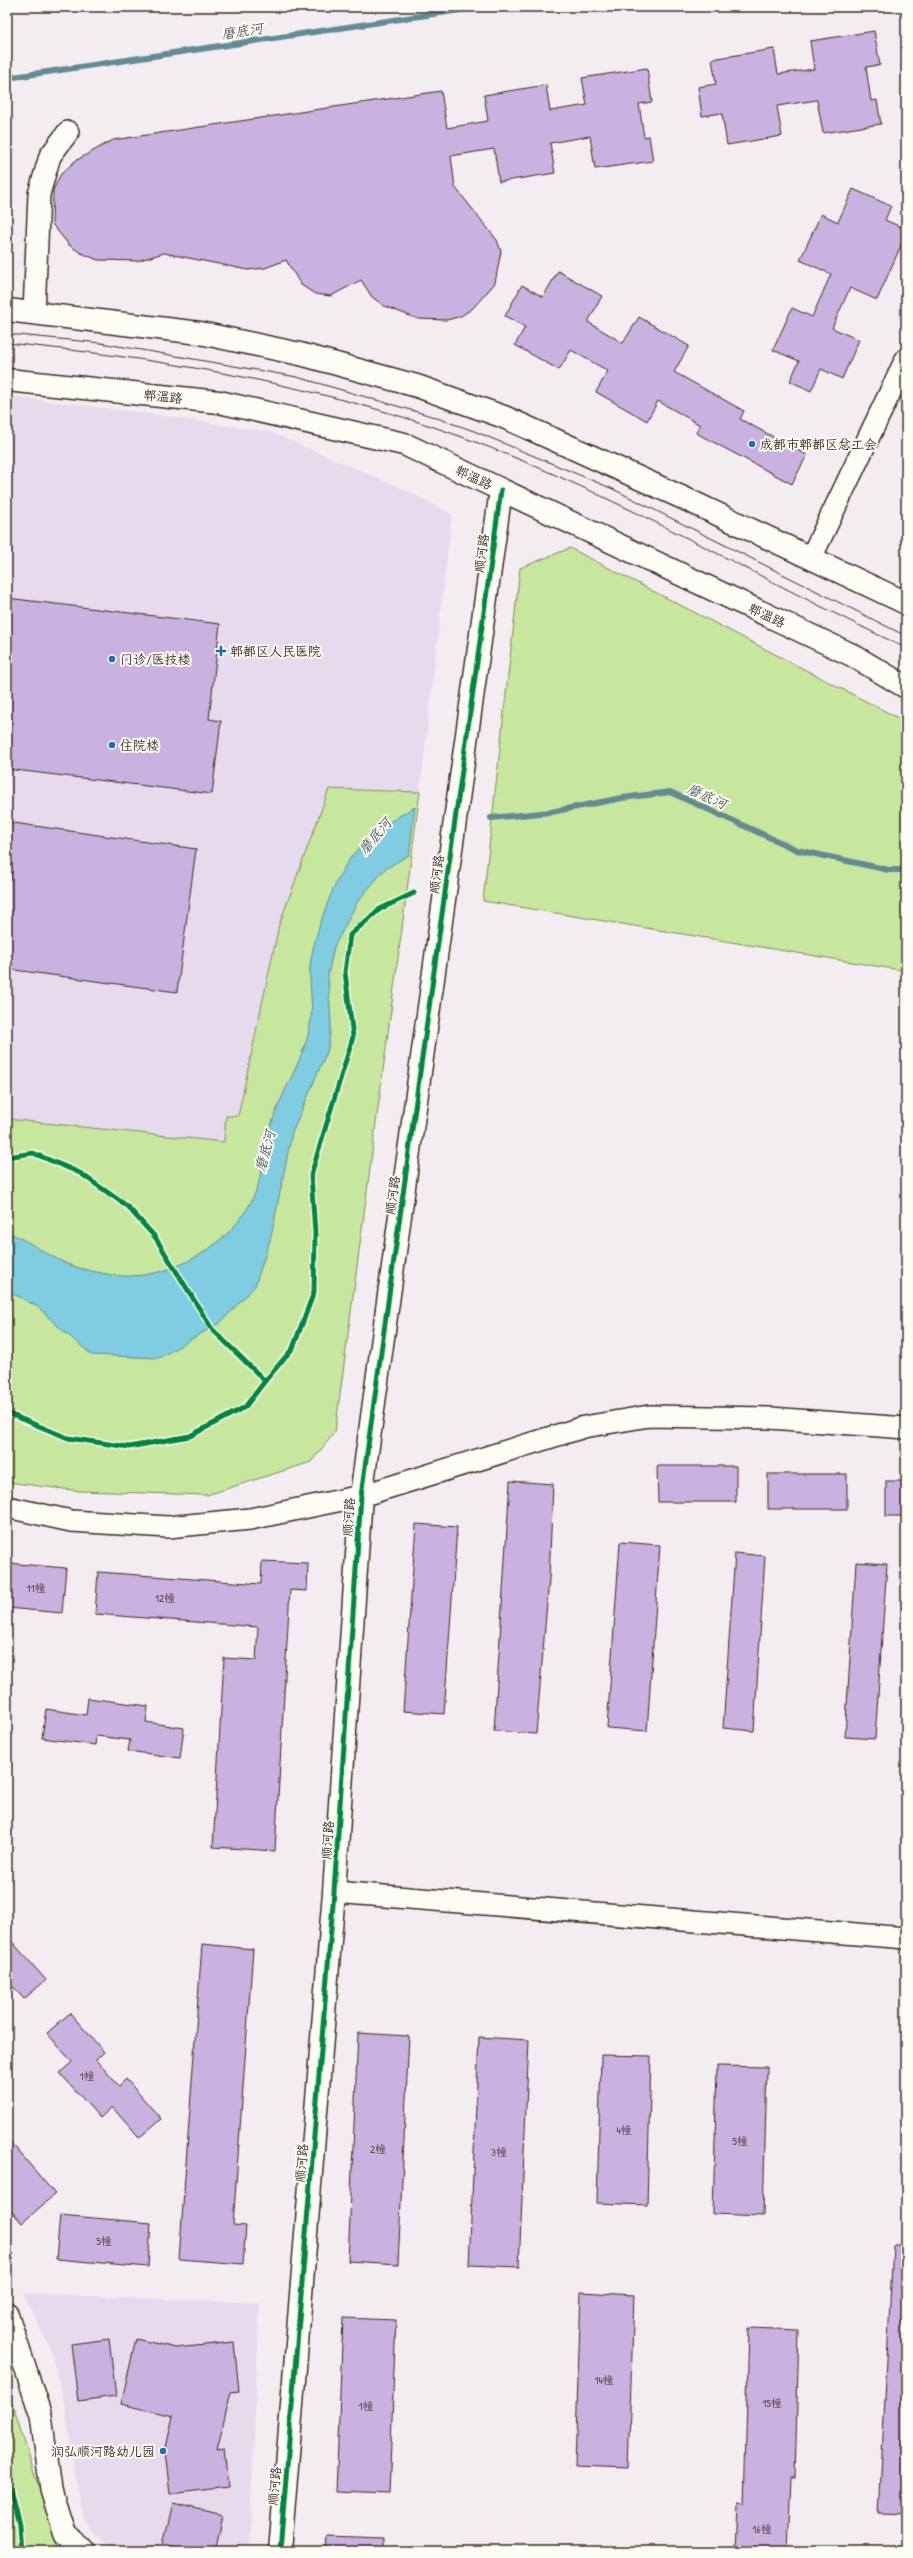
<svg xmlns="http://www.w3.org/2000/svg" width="913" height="2558" viewBox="0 0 913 2558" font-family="'Patrick Hand','LXGW WenKai TC',sans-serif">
	<rect width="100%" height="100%" fill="#f3edf2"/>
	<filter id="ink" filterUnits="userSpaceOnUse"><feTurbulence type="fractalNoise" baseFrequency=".025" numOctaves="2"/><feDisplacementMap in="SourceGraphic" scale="8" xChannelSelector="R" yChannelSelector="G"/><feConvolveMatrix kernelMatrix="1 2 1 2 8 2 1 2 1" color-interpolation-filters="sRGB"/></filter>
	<g filter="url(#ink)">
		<g fill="#e6dbed">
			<polygon points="7,396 145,413 270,432 404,489 452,514 420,792 329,789 238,1117 226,1116 224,1142 7,1119"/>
			<polygon points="23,2293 260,2303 249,2551 114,2551 97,2536 85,2521 79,2500 64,2402 50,2349"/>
		</g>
		<g fill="#c7e69e" stroke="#81885e">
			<polygon points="570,548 906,722 906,971 483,901 520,568"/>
			<polygon points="329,789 420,792 335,1432 311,1462 207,1495 80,1491 7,1482 7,1119 224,1142 226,1116 238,1116 279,925"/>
			<polygon points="7,2387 59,2551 7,2551"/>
		</g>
		<path fill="#80cce0" stroke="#648b92" d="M415,807L409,855L385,869L358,901L334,947L328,975L331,1023L328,1049L292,1133L271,1237L255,1286L221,1322L159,1358L92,1355L61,1329L38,1307L16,1295L7,1294V1232C28,1240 45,1254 65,1263C77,1268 94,1272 107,1274C165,1286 238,1244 257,1188C262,1174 262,1160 264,1145C266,1135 272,1124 275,1114C286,1084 304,1058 310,1026C314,1007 309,987 310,968C311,944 331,889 344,868C361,839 386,823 415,807Z"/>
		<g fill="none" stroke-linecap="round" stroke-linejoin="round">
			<g stroke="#648b92" stroke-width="6">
				<polyline points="7,78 480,7"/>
				<polyline points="491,818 551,812 622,798 670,792 797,850 889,870 906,870"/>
			</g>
		</g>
		<g fill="#c9b1e0" stroke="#3b2a1e">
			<polygon points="874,31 880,65 866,67 871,101 877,100 881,124 823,133 817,100 777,106 782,136 727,145 722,113 702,116 698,87 716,84 712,59 774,49 778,74 814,69 810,41"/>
			<polygon points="647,68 652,102 639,104 644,137 649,136 653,161 595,169 590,136 550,143 555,173 499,182 494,149 451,156 455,187 497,240 501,251 495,283 473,308 461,316 447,320 418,319 384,306 372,297 361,280 331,296 315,294 301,285 286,260 265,268 248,270 164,253 137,261 98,260 81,253 69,245 52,224 53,190 61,174 75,161 113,140 441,91 447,128 488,121 484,95 546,85 550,111 587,105 582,78"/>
			<polygon points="853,189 891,206 885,220 906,229 906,234 877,300 850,288 832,328 859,340 842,379 821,369 811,391 790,381 799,361 773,350 792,308 812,317 831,274 800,260 821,214 838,222"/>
			<polygon points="558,271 602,296 588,322 623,343 639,317 689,346 674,372 744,411 740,419 807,455 792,484 696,433 700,425 658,401 647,421 596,392 608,371 571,350 559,370 515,345 525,327 505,316 522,285 543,297"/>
			<polygon points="7,598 220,624 209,719 221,721 212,794 7,769"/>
			<polygon points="7,822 196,849 177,992 7,969"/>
			<polygon points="657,1466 736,1466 736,1502 658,1502"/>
			<rect x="768" y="1474" width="79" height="35"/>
			<polygon points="510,1481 553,1484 549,1579 536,1734 494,1731"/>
			<rect x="886" y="1481" width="20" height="35"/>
			<polygon points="416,1524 457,1527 444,1714 403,1711"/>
			<polygon points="620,1542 660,1545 647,1731 607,1728"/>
			<polygon points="735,1553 765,1556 754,1731 723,1728"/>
			<polygon points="262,1561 308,1563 307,1591 290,1590 275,1851 213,1847 224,1658 256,1660 258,1627 95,1614 98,1572 261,1584"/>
			<polygon points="856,1562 887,1564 875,1739 845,1737"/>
			<polygon points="7,1563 66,1568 62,1613 7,1608"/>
			<polygon points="88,1698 148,1706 146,1722 184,1728 180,1758 128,1751 130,1740 96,1736 95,1745 42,1738 46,1709 86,1715"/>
			<polygon points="7,1936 46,1980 24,1999 7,1980"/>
			<polygon points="202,1944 253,1949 233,2225 246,2226 243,2264 179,2259"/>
			<polygon points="70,2013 104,2052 96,2060 119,2086 126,2079 161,2119 139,2138 112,2107 100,2118 60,2073 72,2062 47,2033"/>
			<polygon points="358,2033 409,2036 398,2264 348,2261"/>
			<polygon points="479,2037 529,2040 519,2267 469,2265"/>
			<polygon points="601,2055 651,2056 647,2205 597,2203"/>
			<polygon points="717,2066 767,2067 763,2216 713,2214"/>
			<polygon points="7,2138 55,2194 22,2223 7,2206"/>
			<polygon points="60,2215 151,2223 148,2267 56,2259"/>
			<polygon points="893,2245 906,2245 906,2514 879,2513"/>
			<polygon points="581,2292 634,2295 628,2468 575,2466"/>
			<polygon points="343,2318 396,2320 389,2494 336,2492"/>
			<polygon points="749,2328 799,2330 795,2478 790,2478 787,2551 736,2551 738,2504 744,2505"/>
			<polygon points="109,2339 116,2396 78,2401 71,2344"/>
			<polygon points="136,2339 176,2348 234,2342 239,2391 231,2392 217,2449 224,2448 228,2487 170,2494 165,2452 173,2416 121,2404"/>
			<polygon points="173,2503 223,2515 215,2551 196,2551 163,2544"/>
			<polygon points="328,2536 384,2538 384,2551 327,2551"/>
		</g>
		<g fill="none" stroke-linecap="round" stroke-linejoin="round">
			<g stroke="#3b2a1e" stroke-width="24">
				<g id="minor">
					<polyline points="34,313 39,194 50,156 68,132"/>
					<polyline points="811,558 906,359"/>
					<polyline points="7,1507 71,1521 168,1527 250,1519 361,1496 584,1427 649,1416 770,1418 906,1428"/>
					<polyline points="334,1892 906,1938"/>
					<polyline points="7,2313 41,2416 51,2490 65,2534 86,2551"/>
				</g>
			</g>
			<g stroke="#3b2a1e" stroke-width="25">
				<polyline id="tertiary" points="280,2551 334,1892 361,1496 501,490"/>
			</g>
			<g stroke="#3b2a1e" stroke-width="25">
				<g id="primary">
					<polyline points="7,310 200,333 300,354 417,386 504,417 692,502 906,603"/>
					<polyline points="7,380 219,402 404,444 852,655 906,687"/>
				</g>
			</g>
			<use href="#minor" stroke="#fdfcf7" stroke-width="21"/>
			<use href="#tertiary" stroke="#fdfcf7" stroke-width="22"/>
			<use href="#primary" stroke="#fdfcf7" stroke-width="22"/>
			<g stroke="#3b2a1e" stroke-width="1">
				<polyline points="7,334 101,343 297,377 428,415 474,431 613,489 906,636"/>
				<path d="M7,343C154,358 291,380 431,426C597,482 748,574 906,648"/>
			</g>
			<g stroke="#fdfcf7" stroke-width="8">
				<g id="cycleway">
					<polyline points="7,1157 33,1153 80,1173 127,1206 155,1237 212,1329 265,1381 245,1407 190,1436 129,1447 68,1438 7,1413"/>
					<polyline points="265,1381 293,1348 314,1292 315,1233 311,1175 353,1037 345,972 350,935 380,909 414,893"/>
					<polyline points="7,2477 19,2526 21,2551"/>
					<polyline points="280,2551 334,1892 361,1496 501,490"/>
				</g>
			</g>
			<use href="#cycleway" stroke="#00873e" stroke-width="5"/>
		</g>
	</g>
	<g fill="#1f6fb2" stroke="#fdfcf7" stroke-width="1.5">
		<circle cx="752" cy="444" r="4"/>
		<path d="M219 645h4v4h4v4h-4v4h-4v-4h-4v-4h4z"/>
		<circle cx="112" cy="659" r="4"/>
		<circle cx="112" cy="745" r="4"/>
		<circle cx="163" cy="2451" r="4"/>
	</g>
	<g text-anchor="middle" stroke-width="4" stroke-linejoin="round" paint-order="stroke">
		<g font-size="11" fill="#5e4c4e">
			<text x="36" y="1592">11幢</text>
			<text x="165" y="1602">12幢</text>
			<text x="87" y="2080">1幢</text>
			<text x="624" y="2134">4幢</text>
			<text x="740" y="2145">5幢</text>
			<text x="378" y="2153">2幢</text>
			<text x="499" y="2156">3幢</text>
			<text x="104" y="2245">5幢</text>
			<text x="604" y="2384">14幢</text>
			<text x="772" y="2407">15幢</text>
			<text x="366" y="2410">1幢</text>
			<text x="762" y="2533">16幢</text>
		</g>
		<g font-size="13" fill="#3b2a1e" stroke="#fdfcf7">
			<text transform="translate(163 396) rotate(6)" y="5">郫温路</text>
			<text transform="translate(474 477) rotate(25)" y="5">郫温路</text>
			<text transform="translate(481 553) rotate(-82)" y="5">顺河路</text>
			<text transform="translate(767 615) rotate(25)" y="5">郫温路</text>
			<text transform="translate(436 874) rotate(-82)" y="5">顺河路</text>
			<text transform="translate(392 1195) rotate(-82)" y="5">顺河路</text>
			<text transform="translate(348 1517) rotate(-86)" y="5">顺河路</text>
			<text transform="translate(327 1840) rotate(-86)" y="5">顺河路</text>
			<text transform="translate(301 2163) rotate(-85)" y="5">顺河路</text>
			<text transform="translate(274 2486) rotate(-85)" y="5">顺河路</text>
		</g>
		<g font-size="13" fill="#3b2a1e" stroke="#fdfcf7" text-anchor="start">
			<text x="760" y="449">成都市郫都区总工会</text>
			<text x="230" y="656">郫都区人民医院</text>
			<text x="120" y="664">门诊/医技楼</text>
			<text x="120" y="750">住院楼</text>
			<text x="155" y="2456" text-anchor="end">润弘顺河路幼儿园</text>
		</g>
		<g font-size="14" font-style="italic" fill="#505b58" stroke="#fdfcf7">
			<text transform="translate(242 31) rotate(-9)" y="5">磨底河</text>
			<text transform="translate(707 796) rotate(24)" y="5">磨底河</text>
			<text transform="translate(375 836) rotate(-50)" y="5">磨底河</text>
			<text transform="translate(265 1151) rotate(-75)" y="5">磨底河</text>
		</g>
	</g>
	<rect width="913" height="2558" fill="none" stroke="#fdfcf7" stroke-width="24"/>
	<rect x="12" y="12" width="889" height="2534" fill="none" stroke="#3b2a1e" stroke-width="1.5" filter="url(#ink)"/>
</svg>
